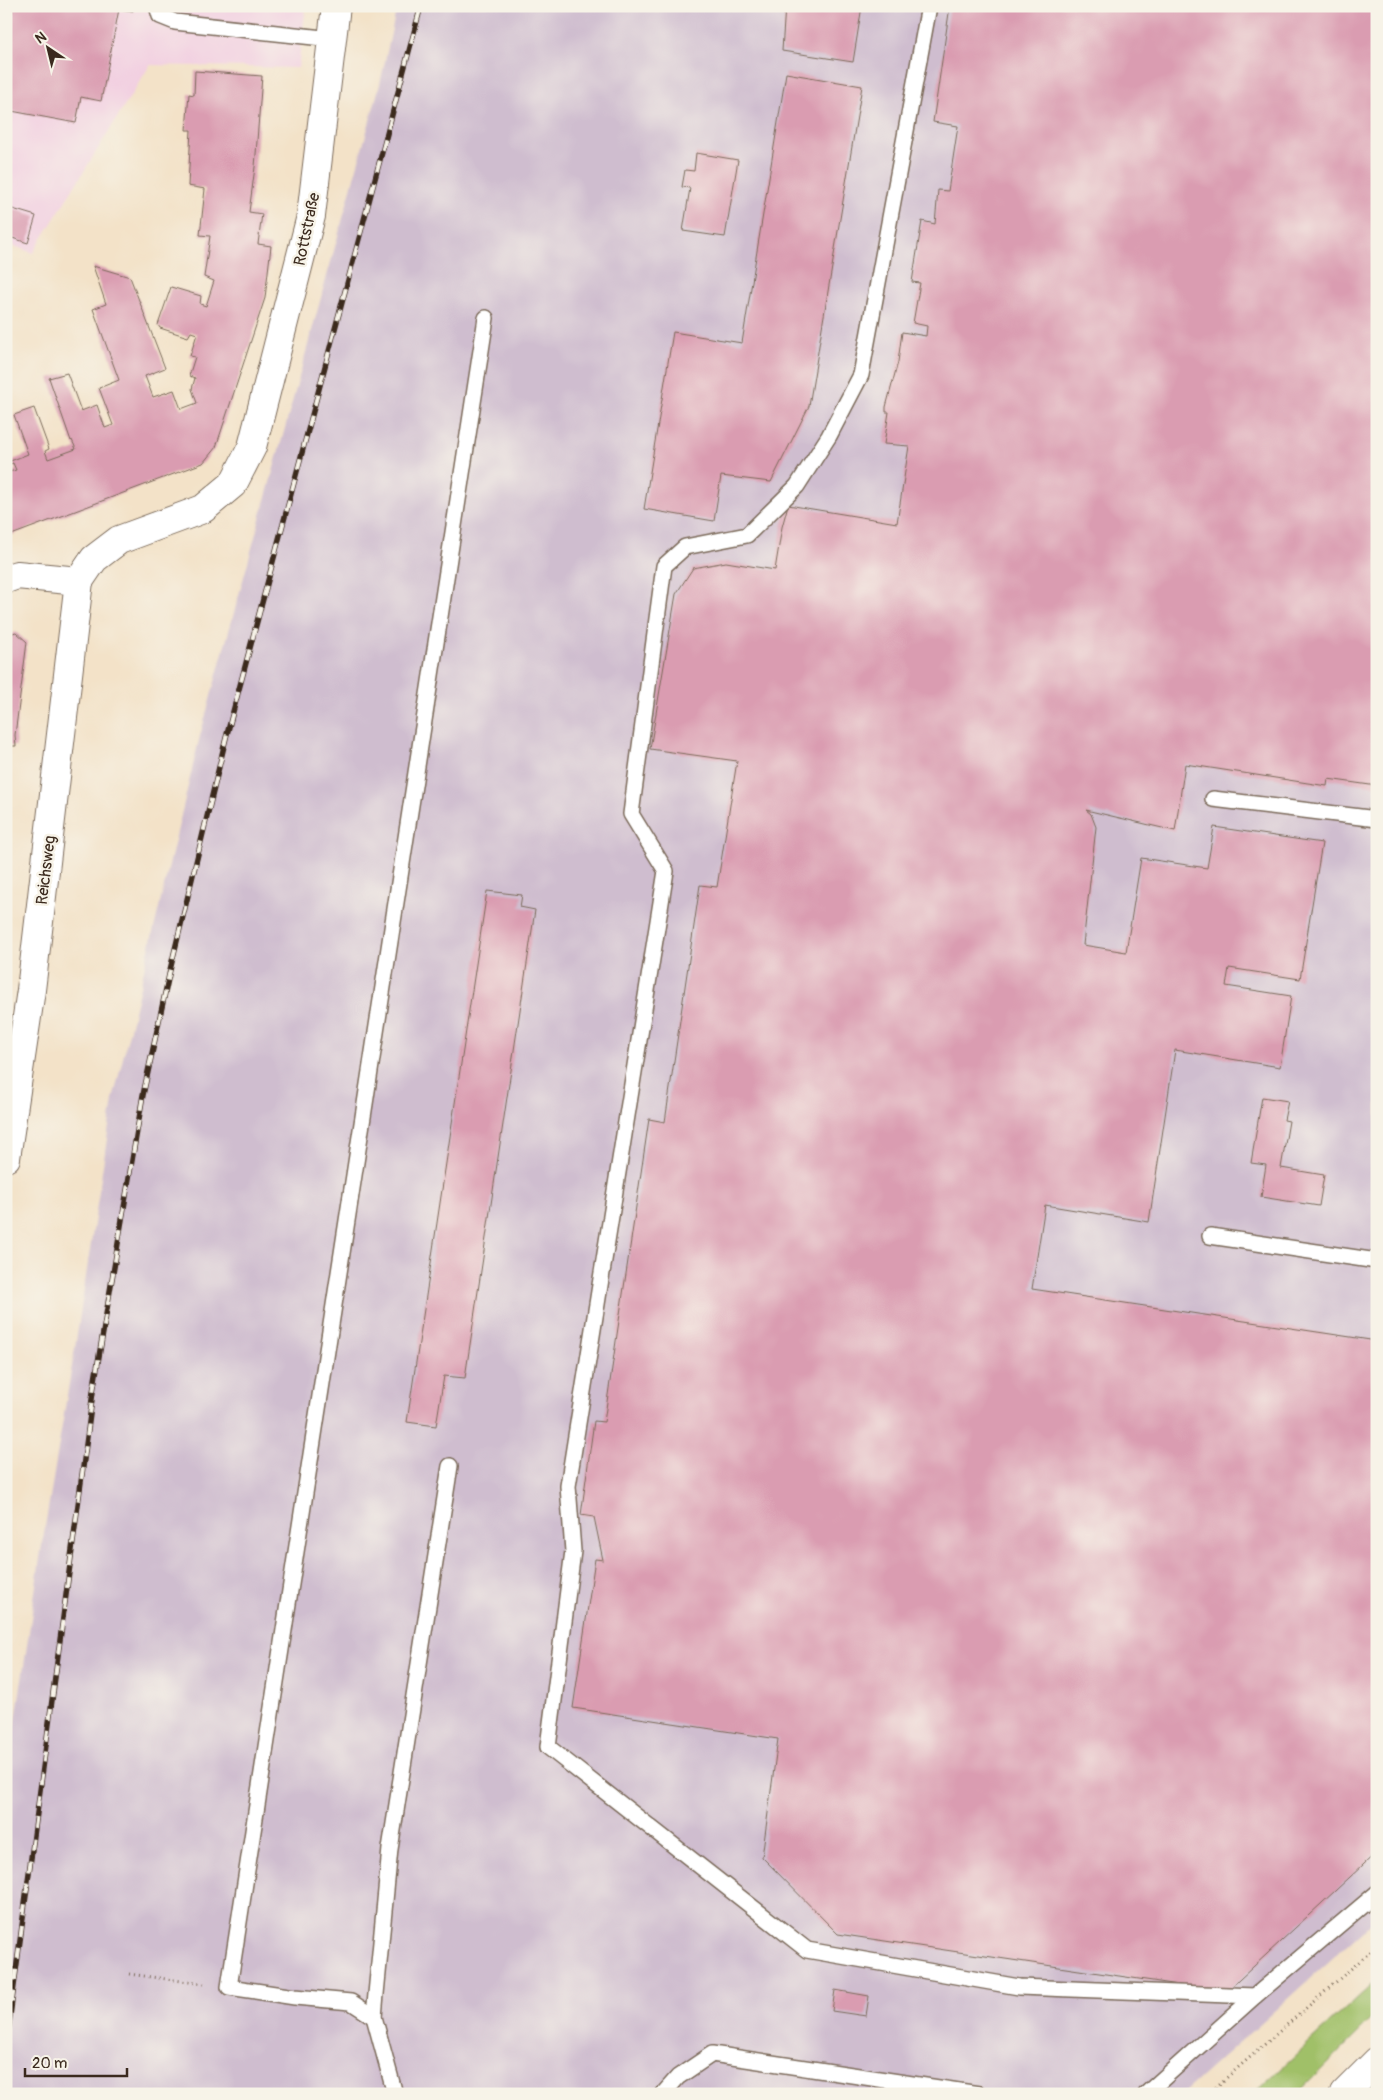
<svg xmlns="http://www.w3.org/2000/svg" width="1383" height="2100" viewBox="0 0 1383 2100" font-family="Pangolin,sans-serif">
	<rect width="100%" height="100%" fill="#f7f3e8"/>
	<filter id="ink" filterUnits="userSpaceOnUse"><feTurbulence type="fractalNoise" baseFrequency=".02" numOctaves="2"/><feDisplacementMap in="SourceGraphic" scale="10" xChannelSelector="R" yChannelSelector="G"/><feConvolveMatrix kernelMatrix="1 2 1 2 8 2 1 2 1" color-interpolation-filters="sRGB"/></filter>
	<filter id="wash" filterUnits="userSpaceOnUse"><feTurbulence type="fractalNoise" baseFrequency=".0096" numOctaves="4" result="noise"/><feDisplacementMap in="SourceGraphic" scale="20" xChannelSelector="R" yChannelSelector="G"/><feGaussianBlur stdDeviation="1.12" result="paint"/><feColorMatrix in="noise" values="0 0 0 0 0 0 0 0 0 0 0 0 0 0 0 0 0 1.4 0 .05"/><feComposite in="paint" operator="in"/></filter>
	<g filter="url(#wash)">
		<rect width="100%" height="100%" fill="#f3e2c8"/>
		<polygon fill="#f2cfe1" points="6,6 306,6 298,68 150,65 33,253 6,243"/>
		<polygon fill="#cfbdcf" points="397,6 1377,6 1377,1918 1182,2094 6,2094 6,1786 42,1545 75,1348 113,1100 200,736 380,84"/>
		<polygon fill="#a0c068" stroke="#6e7543" points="1377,1980 1377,2014 1297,2094 1253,2094"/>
		<g id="blocks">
			<g fill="#da9cb1">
				<polygon points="13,6 134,6 133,11 119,9 101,101 81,97 76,123 6,110 6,42"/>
				<polygon points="785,6 862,6 853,62 782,51"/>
				<polygon points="950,6 1377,6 1377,786 1328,779 1327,786 1185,764 1175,831 1086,810 1091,814 1096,827 1083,945 1126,952 1141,858 1207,868 1214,827 1322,843 1300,979 1229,968 1226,986 1291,996 1280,1067 1175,1050 1149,1222 1045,1205 1032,1289 1377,1341 1377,1852 1226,1992 838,1934 762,1857 778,1739 573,1708 595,1559 603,1560 594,1517 581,1515 594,1421 604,1422 649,1119 665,1122 700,885 717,887 737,761 650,749 676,594 693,568 726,562 775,570 782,527 788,505 897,523 909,446 884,444 889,412 886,412 886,407 898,362 902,332 926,336 927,326 913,323 920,283 912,282 922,221 935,224 938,190 948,191 958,126 933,122"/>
				<polygon points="195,71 262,76 255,167 249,212 262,214 258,244 271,246 265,298 216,447 203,463 6,537 6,473 16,470 13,463 10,464 8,462 28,454 14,415 34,408 49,449 45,451 48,459 76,449 72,440 71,441 49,378 67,373 81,411 97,405 105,428 113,425 99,388 119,380 93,309 106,304 93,266 130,277 165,368 145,376 153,397 174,390 181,409 197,403 192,389 195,378 189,376 195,357 190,356 197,334 191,332 188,337 160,328 158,325 171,287 201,296 200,304 206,306 214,281 204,277 210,236 200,235 205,189 188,186 191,130 186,130 189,94 194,95"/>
				<polygon points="786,73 862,86 809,406 771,482 721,476 714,521 644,509 673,332 742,343"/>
				<polygon points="696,153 738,160 725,237 683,231 690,188 682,187 685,170 694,171"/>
				<polygon points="6,207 36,216 28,243 6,236"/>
				<polygon points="16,632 27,642 15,735 16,746 6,746 6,635"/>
				<polygon points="6,790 9,790 8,802 6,802"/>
				<polygon points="487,891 522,895 520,907 535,910 465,1378 444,1376 436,1426 407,1422"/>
				<polygon points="1262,1097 1288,1101 1284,1120 1289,1121 1281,1168 1324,1175 1319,1206 1261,1197 1266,1165 1251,1163"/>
				<polygon points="835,1990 869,1996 866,2016 832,2011"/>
			</g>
		</g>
	</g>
	<g filter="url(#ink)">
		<use href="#blocks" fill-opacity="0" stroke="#7b6a5a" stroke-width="1"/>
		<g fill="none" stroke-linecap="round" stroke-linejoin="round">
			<g stroke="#7b6a5a" stroke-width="18">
				<g id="lane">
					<polyline points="157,6 160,16 175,22 332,39"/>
					<polyline points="929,6 861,375 829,436 797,486 747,535 685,547 664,566 631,814 666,871 568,1486 573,1551 548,1747 807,1950 1019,1987 1255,1996"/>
					<polyline points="1213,799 1377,819"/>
					<polyline points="1210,1236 1377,1261"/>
					<polyline points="374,2017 351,2002 295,1997 229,1987 486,318"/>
					<polyline points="395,2094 374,2017 376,1994 390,1849 450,1466"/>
					<polyline points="663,2094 678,2077 712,2054 979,2094"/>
					<polyline points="1146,2094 1255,1996 1377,1893"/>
				</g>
			</g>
			<g stroke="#7b6a5a" stroke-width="30">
				<g id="street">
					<polyline points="6,579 17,575 79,581"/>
					<polyline points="6,1158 31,990 79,581 94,559 119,540 203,509 233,484 252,447 311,216 336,6"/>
					<polyline points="1344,2094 1377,2061"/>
				</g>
			</g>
			<g stroke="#7b6a5a" stroke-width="3" stroke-dasharray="1 4" stroke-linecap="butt">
				<polyline points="129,1974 204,1984"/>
				<polyline points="1208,2094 1377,1946"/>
			</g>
			<use href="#lane" stroke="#fff" stroke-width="15"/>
			<use href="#street" stroke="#fff" stroke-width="28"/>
			<g stroke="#3b2a1e" stroke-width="5.5">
				<polyline id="rail" points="6,2046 93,1392 143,1095 170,970 226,738 421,6"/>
			</g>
			<use href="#rail" stroke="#f7f3e8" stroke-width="4" stroke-dasharray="11" stroke-linecap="butt"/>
		</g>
	</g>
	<g text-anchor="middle" stroke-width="5" stroke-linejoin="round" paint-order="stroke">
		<g font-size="16" fill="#3b2a1e" stroke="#f7f3e8">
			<text transform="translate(306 229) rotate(-78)" y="6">Rottstraße</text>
			<text transform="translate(45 870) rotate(-83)" y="6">Reichsweg</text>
		</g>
	</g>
	<rect width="1383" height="2100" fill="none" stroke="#f7f3e8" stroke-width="25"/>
	<g transform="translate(48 48) rotate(325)" stroke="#f7f3e8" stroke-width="4" paint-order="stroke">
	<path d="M0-4L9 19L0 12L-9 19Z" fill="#3b2a1e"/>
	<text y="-8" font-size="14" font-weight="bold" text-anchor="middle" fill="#3b2a1e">N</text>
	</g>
	<path d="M25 2068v8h102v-8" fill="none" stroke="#3b2a1e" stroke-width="2.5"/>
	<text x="32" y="2068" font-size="15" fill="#3b2a1e" stroke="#f7f3e8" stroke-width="4" paint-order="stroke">20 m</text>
</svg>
